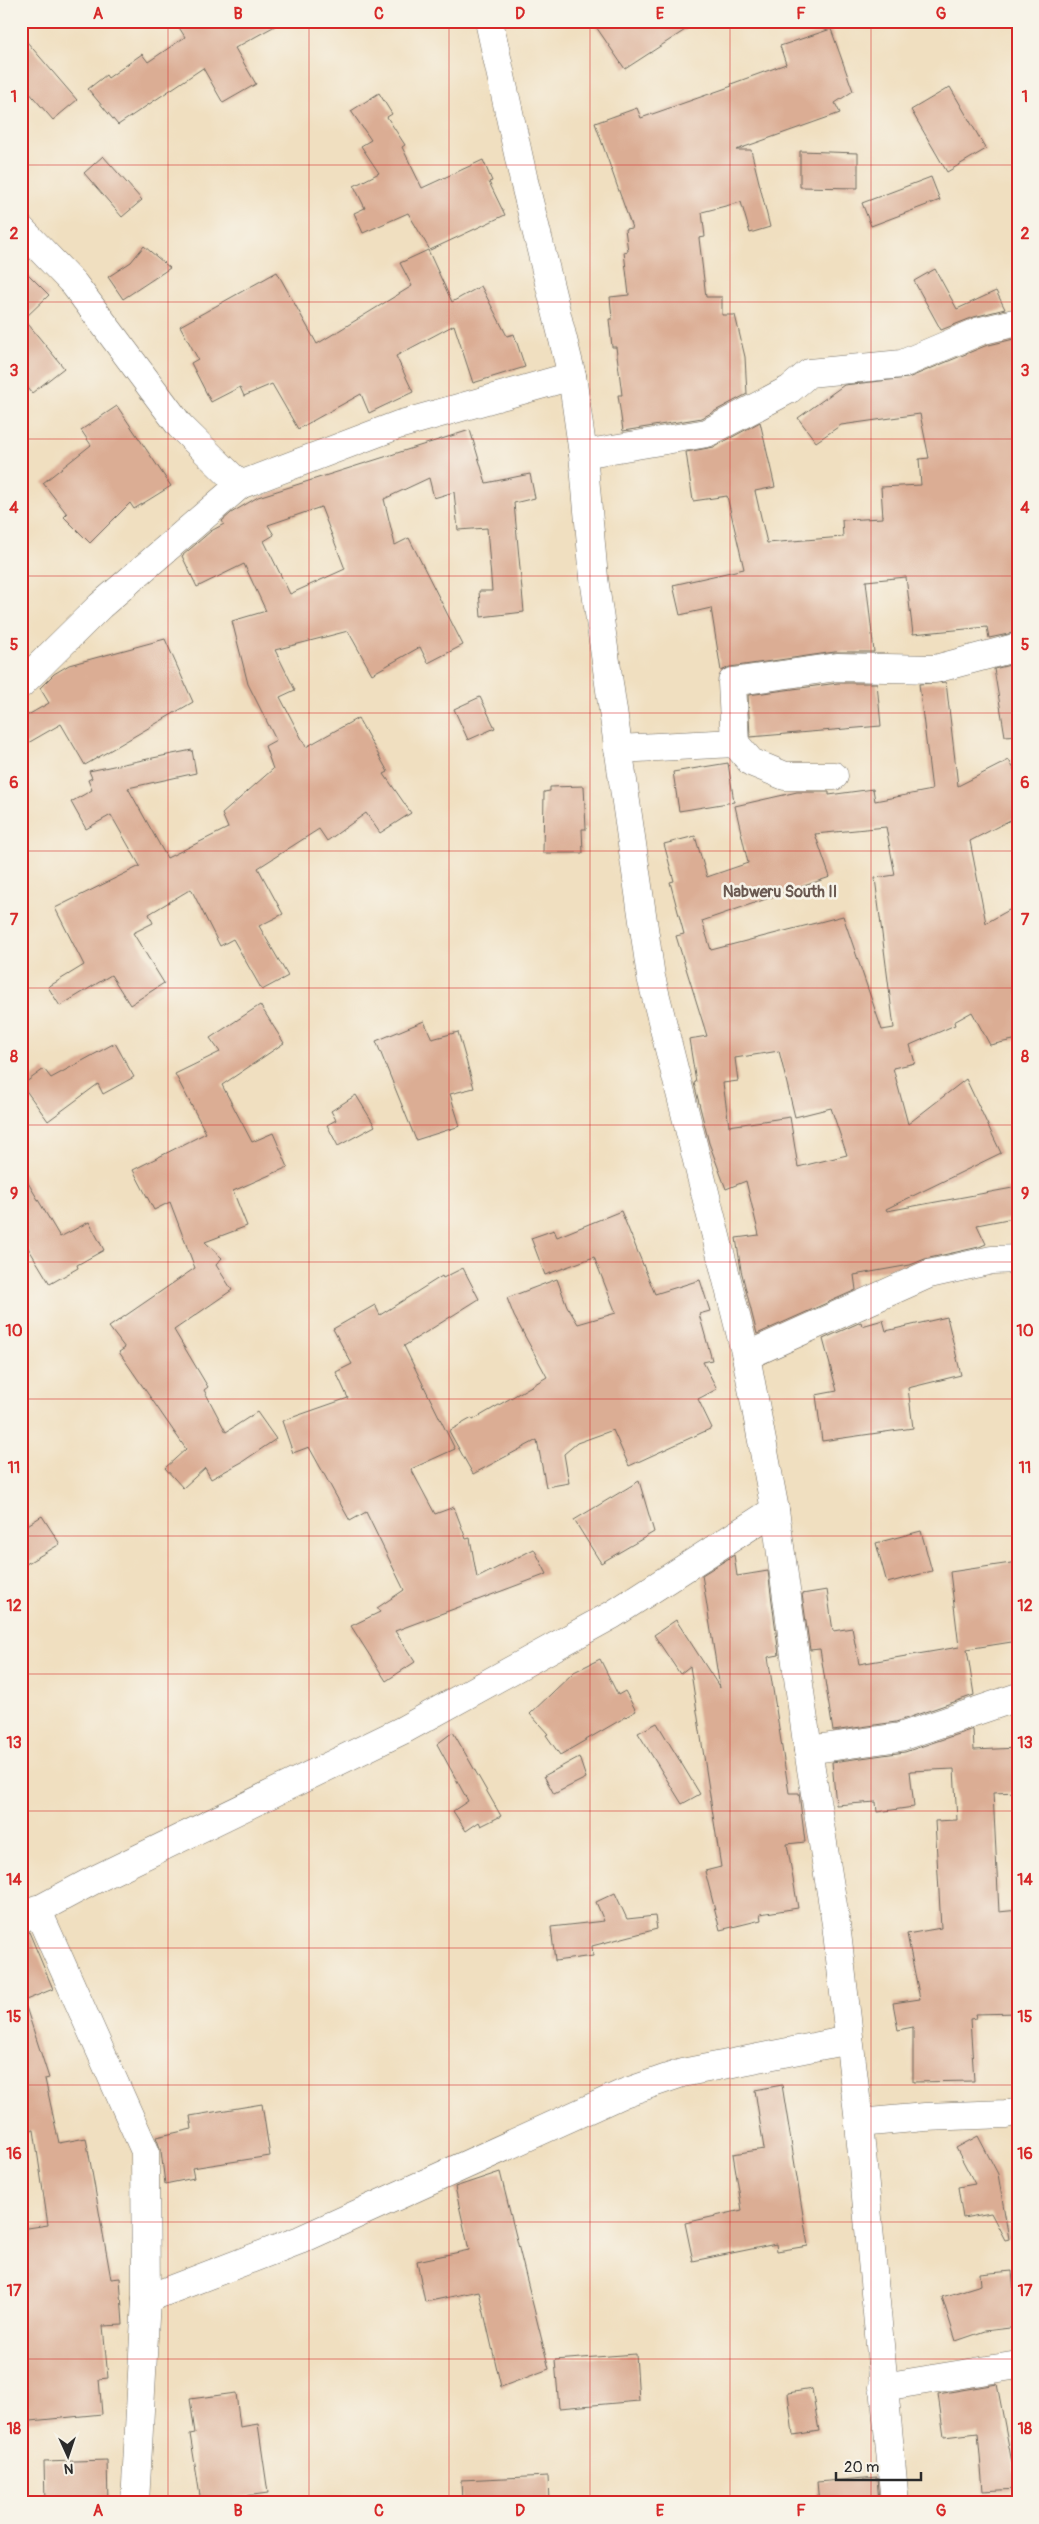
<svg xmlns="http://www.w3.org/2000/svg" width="1039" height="2524" viewBox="0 0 1039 2524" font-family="Pangolin,sans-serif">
	<rect width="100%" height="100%" fill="#f7f3e8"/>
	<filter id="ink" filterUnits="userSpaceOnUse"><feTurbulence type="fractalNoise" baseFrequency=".02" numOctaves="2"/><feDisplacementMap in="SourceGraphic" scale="10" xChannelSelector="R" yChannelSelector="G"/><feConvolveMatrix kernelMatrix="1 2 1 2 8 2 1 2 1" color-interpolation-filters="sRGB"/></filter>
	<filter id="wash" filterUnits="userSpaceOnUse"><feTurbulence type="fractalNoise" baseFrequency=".0096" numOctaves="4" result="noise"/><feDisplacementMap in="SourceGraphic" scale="20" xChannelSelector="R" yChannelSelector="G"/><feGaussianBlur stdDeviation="1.12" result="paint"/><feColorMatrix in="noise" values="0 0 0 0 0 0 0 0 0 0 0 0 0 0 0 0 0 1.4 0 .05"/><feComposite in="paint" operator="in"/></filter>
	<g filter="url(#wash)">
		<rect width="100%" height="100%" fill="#f0dfc0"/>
		<g id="blocks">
			<g fill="#dbad94" fill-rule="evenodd">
				<polygon points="175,21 284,21 235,48 256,84 223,103 203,68 118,125 88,89 106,75 108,78 142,54 148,62 185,37"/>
				<polygon points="592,21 699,21 625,69"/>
				<polygon points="831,29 853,91 835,103 840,113 736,150 751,150 770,227 750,233 741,202 702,212 705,237 699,238 706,297 722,297 722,315 735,315 745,357 747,394 702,418 623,431 618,395 622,395 616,347 612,347 609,319 612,319 610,297 629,295 624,252 628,251 625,229 632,228 595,123 637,108 641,118 732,86 731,84 786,64 780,46"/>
				<polygon points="21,35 77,100 53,120 21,83"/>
				<polygon points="950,87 986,149 947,172 911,110"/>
				<polygon points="379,93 392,114 387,117 405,145 402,147 422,188 483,160 492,181 489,182 505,215 430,250 408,213 363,233 354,213 365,208 354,186 379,173 361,146 371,140 351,111"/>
				<polygon points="800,151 858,153 858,188 800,187"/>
				<polygon points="103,156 142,200 122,217 84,173"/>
				<polygon points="931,177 940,200 871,226 862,203"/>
				<polygon points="144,246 170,268 123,299 108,277 131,262"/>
				<polygon points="428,250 452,302 481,286 507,336 514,334 525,367 473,383 454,325 396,356 413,392 369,413 361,394 298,429 272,384 244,396 240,387 211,402 191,363 198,359 180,326 277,272 317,344 412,286 400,263"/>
				<polygon points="21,267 49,295 24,319 64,368 32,393 21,379"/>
				<polygon points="935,269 957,309 996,291 1005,309 974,317 941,330 914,281"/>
				<polygon points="1018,338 1018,632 989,638 987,627 913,634 906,577 866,581 874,652 835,652 730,667 721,671 711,608 680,615 673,585 744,569 727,496 693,501 686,452 714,447 760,422 775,487 755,491 767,543 843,537 842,520 883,518 881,487 921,485 919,459 929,458 920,414 841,425 816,442 798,418 844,385 908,378 985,346"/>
				<polygon points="117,406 171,486 134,509 130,503 90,543 64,517 67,514 43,483 91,445 81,430"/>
				<path d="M470,430L486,483L530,474L535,498L514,503L524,612L481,617L479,591H492L487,528L458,530L454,492L434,498L429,478L384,499L395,545L409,538L463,645L428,663L420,647L372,674L348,631L275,650L295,690L280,697L306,747L358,718L388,772L384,774L411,813L380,833L366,813L327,841L319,829L258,868L283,914L259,926L288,976L262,990L233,939L220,946L191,889L149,914L153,923L133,933L164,983L130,1005L111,975L60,1006L48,987L84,965L55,908L140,866L111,815L86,829L71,802L92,790L88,780L92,778L89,771L192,750L196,773L128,788L167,858L228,828L222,814L273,769L265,746L276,740L248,684L232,621L266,611L244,564L197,587L182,556L211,531L224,524L222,521L231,513L258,497ZM321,507L345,569L290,594L264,541L274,535L268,525Z"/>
				<polygon points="165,639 193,702 85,765 61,724 21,747 21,719 49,703 40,688 54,674 69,665"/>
				<polygon points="1018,663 1018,735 1005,736 994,669"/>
				<path d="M946,682L958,786L1009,760L1018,777V816L970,841L986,923L1018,905V1039L990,1045L972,1012L954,1022L955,1025L910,1045L915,1063L893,1068L908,1124L966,1079L1001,1153L886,1209L887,1211L1018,1187V1217L977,1225L986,1244L979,1247L925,1259L910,1265L854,1275L856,1290L757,1334L741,1270L736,1238L759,1235L746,1181L726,1189L709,1143L694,1083L696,1082L689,1039L707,1036L676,936L684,934L670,882L674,881L664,844L695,836L707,877L748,863L735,806L797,792H829V795L873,789L875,801L932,790L919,684ZM886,827L895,875L875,878L894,1028L882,1030L843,916L711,950L702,921L830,877L815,834ZM779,1051L795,1117L831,1108L847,1155L798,1167L790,1117L729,1126L723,1083L738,1081L735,1058Z"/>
				<polygon points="838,683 877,683 881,726 750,737 748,695"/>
				<polygon points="480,697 495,728 468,740 454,709"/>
				<polygon points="728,763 734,802 679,811 673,772"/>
				<polygon points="584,786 586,829 582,829 583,853 543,853 544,792 550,791 550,787"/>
				<polygon points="260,1005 284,1043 222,1085 252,1142 273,1133 288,1167 233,1191 247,1226 205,1242 222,1258 216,1265 232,1290 174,1330 208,1387 204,1390 226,1432 257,1412 276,1439 242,1462 211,1479 205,1468 183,1488 165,1468 186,1449 119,1352 125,1348 109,1327 195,1268 170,1202 154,1210 133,1170 206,1133 175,1074 220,1052 210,1038"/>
				<polygon points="424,1021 432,1039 458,1032 474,1088 450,1094 460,1126 416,1140 376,1041"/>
				<polygon points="115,1043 134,1077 103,1094 98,1084 48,1121 22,1085 44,1069 51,1078"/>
				<polygon points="356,1095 375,1126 338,1146 327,1125 336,1120 331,1111"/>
				<polygon points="21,1171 60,1237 89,1222 104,1250 77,1265 78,1268 50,1284 21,1236"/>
				<polygon points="621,1211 655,1294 700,1280 710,1311 699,1314 712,1360 703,1362 717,1389 698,1399 712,1428 629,1466 613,1430 577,1443 564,1454 569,1483 546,1487 537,1440 473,1474 449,1431 472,1418 473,1420 547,1377 514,1316 507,1298 557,1279 567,1306 578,1324 616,1313 594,1257 545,1275 531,1238 554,1230 557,1237"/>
				<polygon points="463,1268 479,1299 404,1346 455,1449 411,1469 435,1514 454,1507 466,1539 470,1538 477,1578 534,1549 547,1574 395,1631 415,1662 386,1681 351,1626 380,1612 377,1608 404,1590 366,1512 350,1521 309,1447 293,1453 282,1421 348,1398 336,1372 352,1364 333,1329 375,1305 380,1315 442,1276 443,1278"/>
				<polygon points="947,1317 961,1375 908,1388 913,1428 822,1441 816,1395 837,1391 823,1339 861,1322 862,1326 883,1320 886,1331"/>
				<polygon points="639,1481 654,1532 601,1563 574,1520"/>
				<polygon points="42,1516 60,1544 21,1567 21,1529"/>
				<polygon points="921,1531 932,1571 887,1583 876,1543"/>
				<polygon points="734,1555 737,1576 768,1571 779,1655 768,1657 789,1793 799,1793 805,1842 787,1844 798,1908 760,1914 761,1920 720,1930 705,1871 721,1867 690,1666 680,1674 654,1635 676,1620 720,1688 702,1575"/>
				<polygon points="1018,1562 1018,1641 967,1649 974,1695 896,1722 833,1731 820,1649 810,1650 802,1594 827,1590 833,1631 852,1628 859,1664 959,1647 950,1572"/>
				<polygon points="600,1659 618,1695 625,1691 636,1711 560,1755 546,1735 548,1734 530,1714 574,1672"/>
				<polygon points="657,1723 700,1794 682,1804 638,1733"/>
				<polygon points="973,1729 974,1750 1018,1748 1018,1792 993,1793 999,1912 1018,1910 1018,2013 975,2014 976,2018 970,2019 974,2081 913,2082 913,2027 898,2030 893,2003 920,1999 907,1934 941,1928 935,1821 957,1820 954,1769 910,1771 914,1807 877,1812 876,1802 836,1805 832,1762 905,1752"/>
				<polygon points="453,1732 501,1816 481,1826 479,1822 466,1831 453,1811 468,1801 437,1744"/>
				<polygon points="579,1757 586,1778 554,1794 544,1776"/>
				<polygon points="615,1893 627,1919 655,1916 657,1929 592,1946 593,1956 555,1961 551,1927 604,1921 596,1902"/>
				<polygon points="29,1932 53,1989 21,2002 21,1934"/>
				<polygon points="26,2007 49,2078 45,2079 59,2143 86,2138 111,2279 120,2278 123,2325 103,2326 108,2378 99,2379 102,2414 21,2422 21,2229 48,2225 34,2130 21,2133 21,2008"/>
				<polygon points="782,2085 808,2246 777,2251 776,2244 693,2261 685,2223 742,2210 733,2154 764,2149 755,2090"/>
				<polygon points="262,2104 270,2156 192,2168 194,2178 165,2184 161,2151 156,2137 192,2129 190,2116"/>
				<polygon points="978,2136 998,2174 1009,2239 1005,2240 991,2213 963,2218 958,2187 975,2184 956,2148"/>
				<polygon points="500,2172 549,2369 501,2387 479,2291 425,2302 417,2261 469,2250 455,2187"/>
				<polygon points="1012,2271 1018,2327 985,2331 956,2341 942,2297 981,2285 980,2274"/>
				<polygon points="636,2354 639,2401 559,2408 555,2360"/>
				<polygon points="997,2384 1017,2489 983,2491 978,2433 944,2437 938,2394"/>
				<polygon points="812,2389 819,2431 793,2435 788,2393"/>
				<polygon points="236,2393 240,2427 258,2424 268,2493 201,2502 190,2434 195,2433 190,2399"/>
				<polygon points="107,2460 108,2503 45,2503 44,2462"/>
				<polygon points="548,2476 549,2503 462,2503 461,2480"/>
				<polygon points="877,2477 879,2503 819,2503 817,2482"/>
			</g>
		</g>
	</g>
	<g filter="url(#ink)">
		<use href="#blocks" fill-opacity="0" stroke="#706a5f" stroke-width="1"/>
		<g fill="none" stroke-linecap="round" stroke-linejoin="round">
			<g stroke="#706a5f" stroke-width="29">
				<g id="minor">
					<polyline points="489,21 524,181 572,376 583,454 594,578 651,977 746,1356 775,1510 808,1750 836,1924 859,2123 895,2503"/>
					<polyline points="21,229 74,284 180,426 240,485"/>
					<polyline points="583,454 707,433 790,389 809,373 902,364 980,331 1018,322"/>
					<polyline points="21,684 100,606 240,485 398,425 572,376"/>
					<polyline points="735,743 751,762 785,776 834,776"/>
					<polyline points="618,749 735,743 732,682 837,667 935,669 1018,647"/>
					<polyline points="746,1356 929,1274 992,1260 1018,1259"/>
					<polyline points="808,1750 900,1737 1018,1697"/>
					<polyline points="37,1909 145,2151 146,2299 135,2503"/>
					<polyline points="21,1919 94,1880 403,1730 612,1615 775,1510"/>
					<polyline points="859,2123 925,2117 1006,2114 1018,2111"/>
					<polyline points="146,2299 300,2240 624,2093 682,2073 849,2040"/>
					<polyline points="883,2387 1018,2365"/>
				</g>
			</g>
			<use href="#minor" stroke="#fff" stroke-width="28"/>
		</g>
	</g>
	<path fill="none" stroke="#d62828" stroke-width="1" stroke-opacity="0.55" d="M168,21V2503M309,21V2503M449,21V2503M590,21V2503M730,21V2503M871,21V2503M21,165H1018M21,302H1018M21,439H1018M21,576H1018M21,713H1018M21,851H1018M21,988H1018M21,1125H1018M21,1262H1018M21,1399H1018M21,1536H1018M21,1674H1018M21,1811H1018M21,1948H1018M21,2085H1018M21,2222H1018M21,2359H1018"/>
	<g text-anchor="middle" stroke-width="5" stroke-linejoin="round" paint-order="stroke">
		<g font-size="16" font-weight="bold" fill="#695850" stroke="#f7f3e8">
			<text x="780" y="897">Nabweru South II</text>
		</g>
	</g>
	<rect width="1039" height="2524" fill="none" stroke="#f7f3e8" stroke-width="55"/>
	<g transform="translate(68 2456) rotate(177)" stroke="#f7f3e8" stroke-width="4" paint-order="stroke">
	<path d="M0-4L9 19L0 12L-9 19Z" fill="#2b2b2b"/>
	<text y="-8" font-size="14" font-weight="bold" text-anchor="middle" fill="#2b2b2b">N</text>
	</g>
	<path d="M836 2472v8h85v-8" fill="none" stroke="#2b2b2b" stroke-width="2.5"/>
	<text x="844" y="2472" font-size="15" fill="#2b2b2b" stroke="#f7f3e8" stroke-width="4" paint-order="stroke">20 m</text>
	<rect x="28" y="28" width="984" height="2468" fill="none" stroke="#d62828" stroke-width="2"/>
	<g font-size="16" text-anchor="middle" font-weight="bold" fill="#d62828">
		<text x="98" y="19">A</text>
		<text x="238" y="19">B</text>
		<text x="379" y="19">C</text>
		<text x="520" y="19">D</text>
		<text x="660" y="19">E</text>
		<text x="801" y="19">F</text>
		<text x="941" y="19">G</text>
		<text x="14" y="102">1</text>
		<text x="1025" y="102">1</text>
		<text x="14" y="239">2</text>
		<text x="1025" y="239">2</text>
		<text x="14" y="376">3</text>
		<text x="1025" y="376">3</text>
		<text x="14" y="513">4</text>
		<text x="1025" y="513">4</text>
		<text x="14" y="650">5</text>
		<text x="1025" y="650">5</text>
		<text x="14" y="788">6</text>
		<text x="1025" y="788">6</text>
		<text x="14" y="925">7</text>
		<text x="1025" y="925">7</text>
		<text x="14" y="1062">8</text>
		<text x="1025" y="1062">8</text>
		<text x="14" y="1199">9</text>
		<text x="1025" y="1199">9</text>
		<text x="14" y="1336">10</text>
		<text x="1025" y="1336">10</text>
		<text x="14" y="1473">11</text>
		<text x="1025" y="1473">11</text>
		<text x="14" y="1611">12</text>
		<text x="1025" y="1611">12</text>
		<text x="14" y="1748">13</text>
		<text x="1025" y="1748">13</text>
		<text x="14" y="1885">14</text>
		<text x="1025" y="1885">14</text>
		<text x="14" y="2022">15</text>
		<text x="1025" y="2022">15</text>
		<text x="14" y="2159">16</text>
		<text x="1025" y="2159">16</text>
		<text x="14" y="2296">17</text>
		<text x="1025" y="2296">17</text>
		<text x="14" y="2434">18</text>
		<text x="1025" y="2434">18</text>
		<text x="98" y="2516">A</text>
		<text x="238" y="2516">B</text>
		<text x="379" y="2516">C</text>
		<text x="520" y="2516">D</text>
		<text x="660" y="2516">E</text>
		<text x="801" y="2516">F</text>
		<text x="941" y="2516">G</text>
	</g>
</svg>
